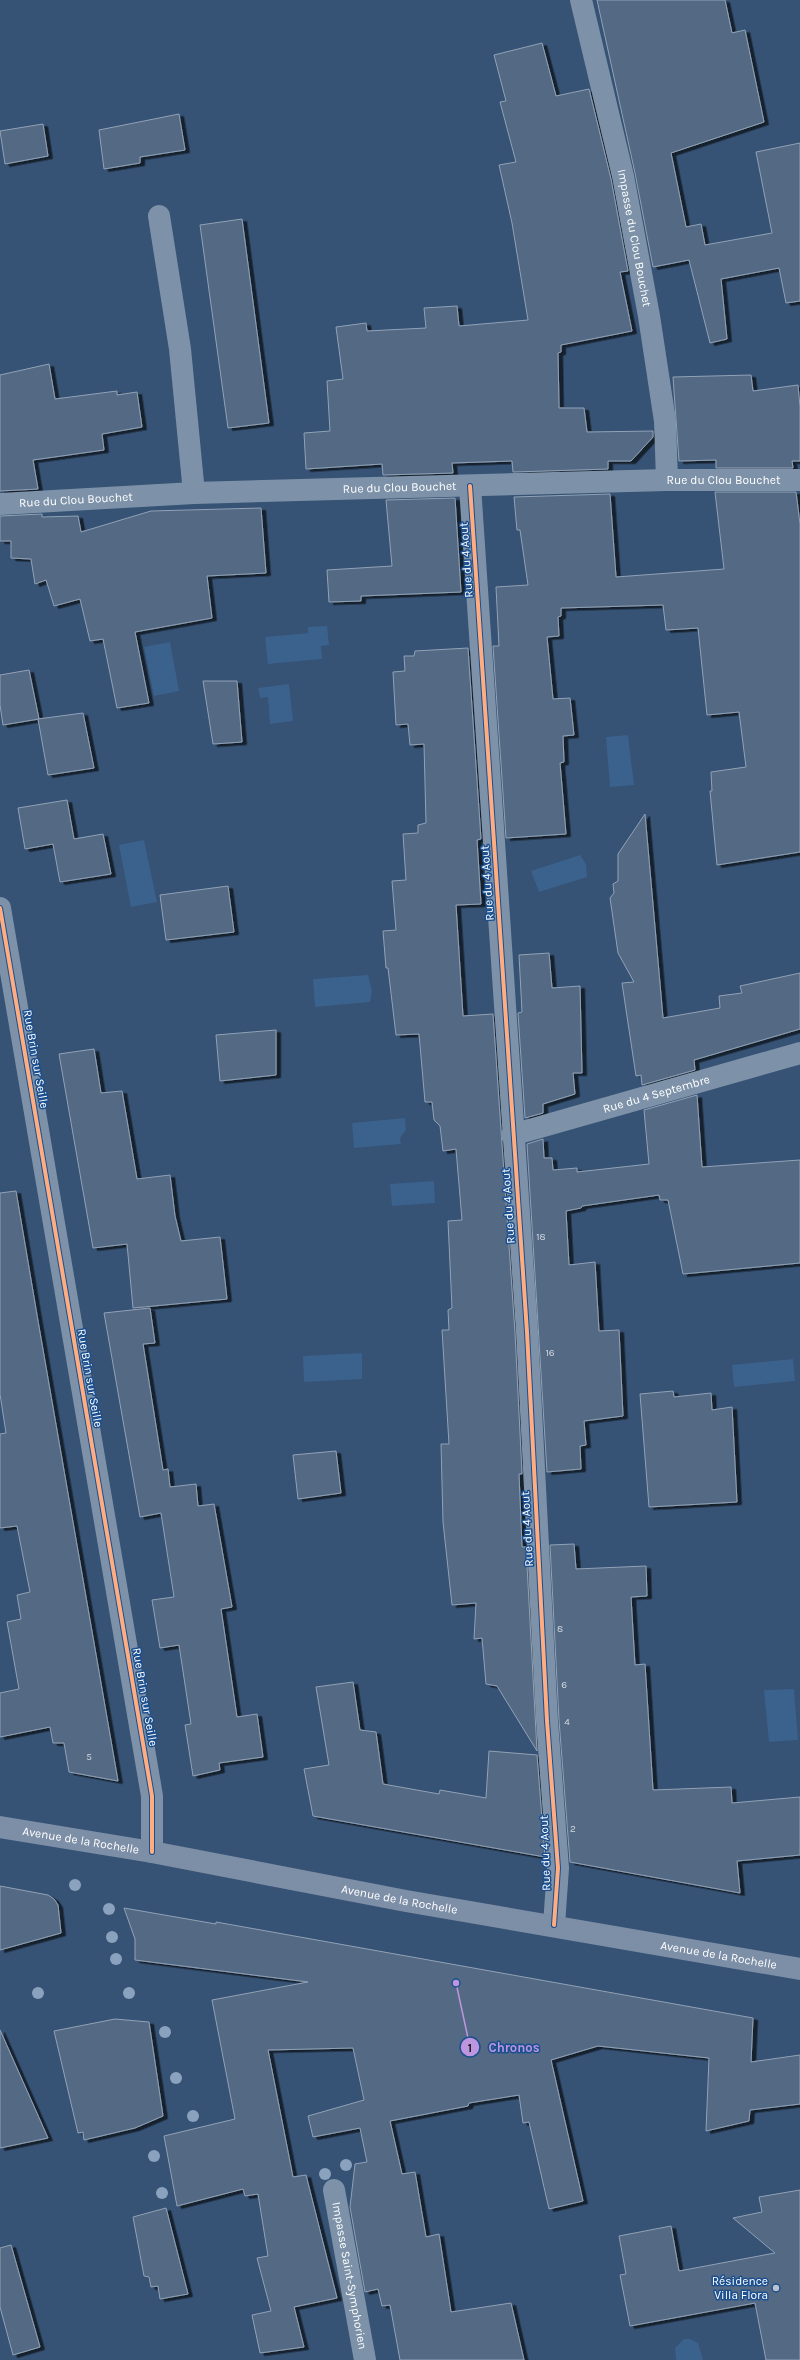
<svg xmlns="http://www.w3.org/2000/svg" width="800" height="2360" viewBox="0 0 800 2360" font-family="Karla,sans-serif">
	<defs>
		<filter id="shadow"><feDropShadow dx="4.5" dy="2.5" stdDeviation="0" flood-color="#0009"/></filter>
	</defs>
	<rect width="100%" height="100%" fill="#365274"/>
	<g fill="#3b618d">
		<polygon points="327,626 329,645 321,646 322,659 268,664 265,637 308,633 308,627"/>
		<polygon points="170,642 179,691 154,696 144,647"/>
		<polygon points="289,684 293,721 270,724 268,697 260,698 258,688"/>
		<polygon points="628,735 634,785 610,787 606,737"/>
		<polygon points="144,840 157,902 131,907 119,845"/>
		<polygon points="580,855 586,864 587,877 539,892 531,871"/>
		<polygon points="368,975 372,990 370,1002 315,1007 313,979"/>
		<polygon points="405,1118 406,1130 400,1138 401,1144 354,1148 352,1123"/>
		<polygon points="434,1181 435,1203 392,1206 390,1184"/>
		<polygon points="362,1353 362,1379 304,1382 303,1356"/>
		<polygon points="793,1359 795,1381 734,1387 732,1365"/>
		<polygon points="794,1689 798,1740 769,1742 764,1690"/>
		<polygon points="684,2339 690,2339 698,2343 703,2360 676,2360 675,2348"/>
	</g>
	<g fill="#526984" stroke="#92a2b6" filter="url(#shadow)">
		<polygon points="597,0 725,0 732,33 745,30 764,122 671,153 686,227 701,224 705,245 772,233 756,152 800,143 800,301 786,303 779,268 721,279 727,339 710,343 689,260 653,267 635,173"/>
		<polygon points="542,43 556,96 589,89 611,179 628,271 620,272 632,331 561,345 561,352 558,353 559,408 584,408 587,432 653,431 653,437 631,461 608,461 608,469 513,472 512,461 452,463 453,473 383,475 382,464 306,469 304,433 330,431 327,381 343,379 336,327 366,323 367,331 426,328 424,308 457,306 459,326 528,320 512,223 499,165 516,162 500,102 506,101 494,55"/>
		<polygon points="179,114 185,150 140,157 140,163 104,169 99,130"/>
		<polygon points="43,124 48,156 5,164 0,131"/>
		<polygon points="242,219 269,423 228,428 200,225"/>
		<polygon points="49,364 55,399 117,391 117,395 137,392 142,427 102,434 104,450 33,460 38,489 0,491 0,375"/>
		<polygon points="751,375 753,391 798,385 800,407 800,461 792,461 793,468 716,468 716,460 679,461 673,377"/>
		<polygon points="715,492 796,492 800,524 800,852 717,865 710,791 712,791 711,772 746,767 739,712 707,715 698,628 666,630 663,605 561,608 561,616 558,617 559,636 547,637 553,699 570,698 574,735 563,736 564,762 560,763 566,834 506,838 493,646 499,646 496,587 528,585 520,530 517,530 514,497 610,494 616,577 724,569"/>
		<polygon points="455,498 461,592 361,596 361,601 329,602 327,570 392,566 386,500"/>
		<polygon points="261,508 266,573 207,576 212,618 135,632 149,703 117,708 103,639 90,641 80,599 54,606 46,580 35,584 31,559 11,558 11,541 0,541 0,516 42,514 42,517 78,516 81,532 151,511"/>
		<polygon points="468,648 481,839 477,840 481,904 456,905 463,1016 493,1014 515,1333 522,1474 519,1474 522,1547 526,1547 537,1751 497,1686 486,1684 482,1638 474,1639 476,1603 452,1605 443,1522 441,1444 449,1444 442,1330 449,1330 448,1310 452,1308 448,1221 462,1220 456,1149 443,1151 440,1126 434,1120 432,1102 425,1102 419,1034 396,1035 388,968 386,968 383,931 396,930 392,881 406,880 403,834 418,833 418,825 426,823 424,744 410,745 408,724 396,725 393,672 405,671 404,656 414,656 415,651"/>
		<polygon points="29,670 39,719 3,725 0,705 0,675"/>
		<polygon points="203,681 237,681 242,742 213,744"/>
		<polygon points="83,713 94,768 48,775 38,719"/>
		<polygon points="67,800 74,839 103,834 111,874 60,882 53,844 25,849 18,808"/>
		<polygon points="645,814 663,1018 720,1008 719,996 742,993 740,986 800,973 800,1029 694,1060 695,1070 642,1085 641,1075 636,1076 622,983 634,982 618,953 610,898 614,893 613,884 618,881 618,854"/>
		<polygon points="228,886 234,932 166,940 160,895"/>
		<polygon points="549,953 552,988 580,986 582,1073 573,1073 575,1094 543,1104 543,1113 525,1118 518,1013 522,1012 519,955"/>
		<polygon points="276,1030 276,1075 220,1081 216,1035"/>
		<polygon points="94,1049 101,1093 122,1091 137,1179 170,1175 175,1216 181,1241 220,1237 227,1299 133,1308 127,1244 93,1248 59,1054"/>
		<polygon points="697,1095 702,1167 800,1160 800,1263 683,1274 668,1200 660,1200 659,1195 582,1206 581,1208 566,1211 569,1265 595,1262 599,1331 619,1330 623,1416 584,1421 586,1445 580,1446 581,1469 547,1472 527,1144 543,1139 544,1158 552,1158 553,1170 577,1168 577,1172 649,1164 644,1110"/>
		<polygon points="16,1191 38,1321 118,1781 69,1772 64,1743 53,1743 50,1727 0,1737 0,1693 19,1689 7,1622 21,1619 17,1595 30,1592 17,1526 0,1528 0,1434 6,1433 0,1394 0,1193"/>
		<polygon points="150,1308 155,1343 143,1344 163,1470 168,1469 170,1487 196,1484 198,1506 214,1504 232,1607 221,1609 237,1717 257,1714 263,1757 219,1763 220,1770 193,1776 185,1725 191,1724 179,1645 160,1648 152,1600 174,1597 161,1513 140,1517 104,1313"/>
		<polygon points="673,1391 674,1397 711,1393 712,1410 732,1407 737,1502 649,1507 640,1394"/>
		<polygon points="336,1451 341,1493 298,1499 293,1455"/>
		<polygon points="574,1544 576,1569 646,1566 647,1596 631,1597 635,1665 645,1664 653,1790 731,1787 732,1803 800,1797 800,1855 737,1861 740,1893 570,1862 559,1720 550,1545"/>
		<polygon points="353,1682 360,1730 376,1732 383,1784 439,1794 440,1790 486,1798 489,1751 537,1755 545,1857 313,1816 304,1769 329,1765 316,1687"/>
		<polygon points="0,1886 48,1895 54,1899 58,1905 61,1933 0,1950"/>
		<polygon points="124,1908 216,1924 216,1922 753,2018 751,2062 800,2055 800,2104 750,2110 749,2121 706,2131 709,2058 598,2046 551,2060 583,2201 549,2209 529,2122 523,2123 519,2095 469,2103 468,2106 390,2121 402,2174 415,2172 426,2237 439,2234 451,2312 511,2303 524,2360 400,2360 390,2305 382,2306 378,2289 365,2292 350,2207 355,2164 367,2162 360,2128 313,2137 308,2116 364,2100 353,2048 268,2050 293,2177 306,2175 337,2298 294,2307 304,2347 260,2353 252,2315 271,2311 257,2258 268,2256 258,2194 245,2196 243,2189 177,2206 164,2136 235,2119 212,2000 308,1982 135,1960 135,1939"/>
		<polygon points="115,2019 149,2022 163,2116 135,2128 84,2140 83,2132 78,2133 54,2031"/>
		<polygon points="0,2030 48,2138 0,2148"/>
		<polygon points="800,2190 800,2360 766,2360 755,2303 630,2326 620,2275 626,2274 619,2236 671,2226 679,2271 775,2253 733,2218 762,2212 759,2197"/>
		<polygon points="166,2208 188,2294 160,2299 158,2286 151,2287 149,2277 144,2276 133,2217"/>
		<polygon points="11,2245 40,2347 13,2355 0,2307 0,2248"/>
	</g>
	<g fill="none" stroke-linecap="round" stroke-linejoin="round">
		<g stroke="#7d92a8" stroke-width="22">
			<path id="s1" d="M581,0L623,176L649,316L665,421L667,480"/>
			<polyline points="159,216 180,349 194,493"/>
			<polyline points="470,486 527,1332 547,1721 558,1868 554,1925"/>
			<path id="s2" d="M0,504L194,493L667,480H800"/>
			<polyline points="0,908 152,1796 152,1852"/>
			<path id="s3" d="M512,1135L800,1053"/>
			<path id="s4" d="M334,2190L365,2360"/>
		</g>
		<path stroke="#7d8ea7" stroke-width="22" id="s5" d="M0,1827L152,1852L406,1901L800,1969"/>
		<g stroke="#1b4f8f" stroke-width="6">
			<g id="cycleway">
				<polyline points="470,486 527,1332 547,1721 558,1868 554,1925"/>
				<polyline points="0,908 152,1796 152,1852"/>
			</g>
		</g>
		<use href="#cycleway" stroke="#ffac80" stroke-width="4"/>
	</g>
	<g fill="#8aa2be">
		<circle cx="75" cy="1885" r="6"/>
		<circle cx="109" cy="1909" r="6"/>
		<circle cx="112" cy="1937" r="6"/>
		<circle cx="116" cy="1959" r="6"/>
		<circle cx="38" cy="1993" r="6"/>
		<circle cx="129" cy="1993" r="6"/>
		<circle cx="165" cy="2032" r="6"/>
		<circle cx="176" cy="2078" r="6"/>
		<circle cx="193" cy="2116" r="6"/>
		<circle cx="154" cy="2156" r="6"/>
		<circle cx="346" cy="2165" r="6"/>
		<circle cx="325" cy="2174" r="6"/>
		<circle cx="162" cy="2193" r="6"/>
	</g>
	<circle fill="#b9c2ce" stroke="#1b4f8f" stroke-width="1.5" cx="776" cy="2288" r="4"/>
	<g text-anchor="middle" stroke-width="3" stroke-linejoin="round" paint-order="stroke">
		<g font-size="10" fill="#d4dae0">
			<text x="541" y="1240">18</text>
			<text x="550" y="1356">16</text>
			<text x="560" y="1632">8</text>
			<text x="564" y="1688">6</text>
			<text x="567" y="1725">4</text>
			<text x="89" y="1760">5</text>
			<text x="573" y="1832">2</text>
		</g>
		<g font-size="12" fill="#fff" stroke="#1b4f8f">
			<text dy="4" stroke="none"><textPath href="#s1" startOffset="244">Impasse du Clou Bouchet</textPath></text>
			<text dy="4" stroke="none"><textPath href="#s2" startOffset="724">Rue du Clou Bouchet</textPath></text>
			<text dy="4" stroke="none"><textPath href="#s2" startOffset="400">Rue du Clou Bouchet</textPath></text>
			<text dy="4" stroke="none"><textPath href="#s2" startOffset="76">Rue du Clou Bouchet</textPath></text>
			<text transform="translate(466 560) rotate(-94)" y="4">Rue du 4 Aout</text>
			<text transform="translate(487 883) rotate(-94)" y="4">Rue du 4 Aout</text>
			<text transform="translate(36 1059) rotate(80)" y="4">Rue Brin sur Seille</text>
			<text dy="4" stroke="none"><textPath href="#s3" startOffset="150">Rue du 4 Septembre</textPath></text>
			<text transform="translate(508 1206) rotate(-94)" y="4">Rue du 4 Aout</text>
			<text transform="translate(90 1378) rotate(80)" y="4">Rue Brin sur Seille</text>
			<text transform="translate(527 1529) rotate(-93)" y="4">Rue du 4 Aout</text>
			<text transform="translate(145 1697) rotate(80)" y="4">Rue Brin sur Seille</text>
			<text dy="4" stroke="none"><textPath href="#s5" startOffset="82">Avenue de la Rochelle</textPath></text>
			<text transform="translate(545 1853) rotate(-92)" y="4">Rue du 4 Aout</text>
			<text dy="4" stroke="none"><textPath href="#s5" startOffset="406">Avenue de la Rochelle</textPath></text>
			<text dy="4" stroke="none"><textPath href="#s5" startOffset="730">Avenue de la Rochelle</textPath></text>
			<text dy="4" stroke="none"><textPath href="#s4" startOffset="87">Impasse Saint-Symphorien</textPath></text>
		</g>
		<g font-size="12" fill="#fff" stroke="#1b4f8f" text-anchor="end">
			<text x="768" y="2285">Résidence<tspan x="768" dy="14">Villa Flora</tspan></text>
		</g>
	</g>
	<path fill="none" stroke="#bd96df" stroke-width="1.5" d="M456 1983L470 2047"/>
	<g fill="#bd96df" stroke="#1b4f8f" stroke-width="1.5">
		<circle cx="456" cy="1983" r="4"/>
		<circle cx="470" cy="2047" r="10"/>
	</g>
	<g font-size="12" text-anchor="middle" font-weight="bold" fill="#111">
		<text x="470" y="2052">1</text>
	</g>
	<g font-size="13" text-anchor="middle" font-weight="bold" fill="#bd96df" stroke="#1b4f8f" stroke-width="3" stroke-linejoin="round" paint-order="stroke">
		<text x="514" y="2052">Chronos</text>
	</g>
</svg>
